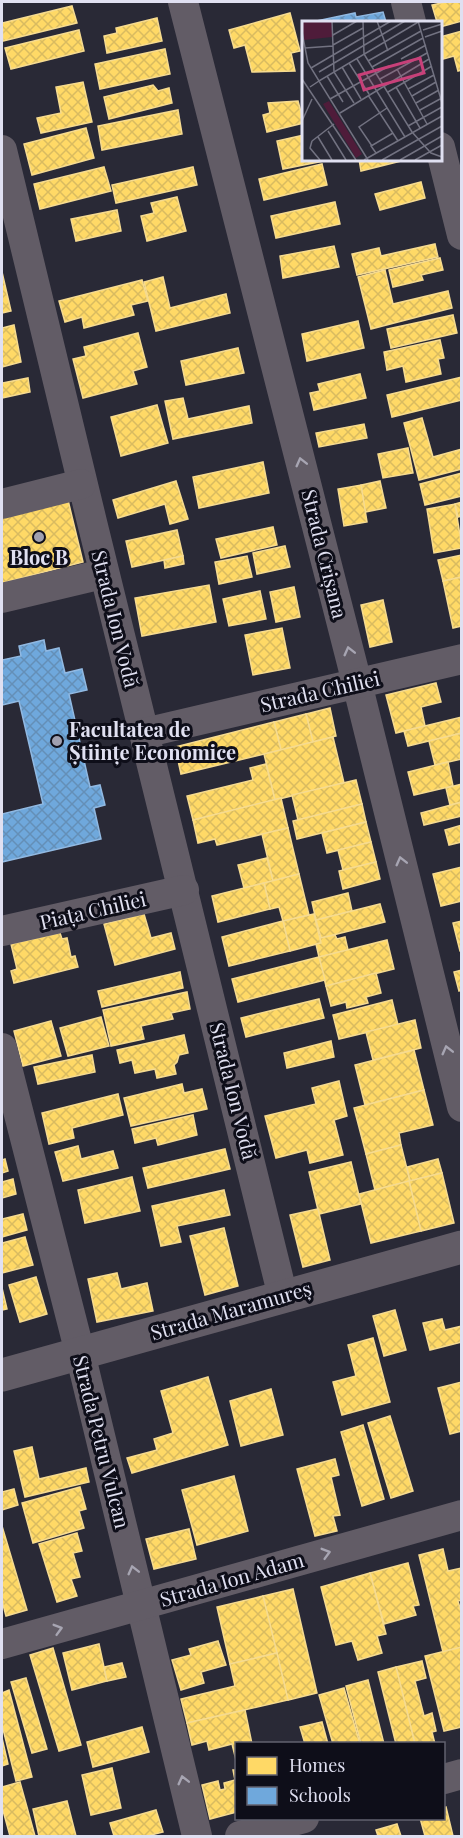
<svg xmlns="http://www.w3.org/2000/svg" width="463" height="1838" viewBox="0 0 463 1838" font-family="'Playfair Display',serif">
	<defs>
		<pattern id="homes-cross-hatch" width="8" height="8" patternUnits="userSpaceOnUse" patternTransform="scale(1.5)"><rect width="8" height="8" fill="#ffd966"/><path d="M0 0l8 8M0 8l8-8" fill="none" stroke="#d9bb60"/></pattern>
		<pattern id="schools-cross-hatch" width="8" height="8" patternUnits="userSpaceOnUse" patternTransform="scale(1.5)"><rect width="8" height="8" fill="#6fa8dc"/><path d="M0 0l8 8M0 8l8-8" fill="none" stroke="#648fb7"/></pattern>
	</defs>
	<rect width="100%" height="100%" fill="#292936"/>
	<g fill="url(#homes-cross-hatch)" stroke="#f6db90" stroke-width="1.5">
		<polygon points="446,2 462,2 462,21 440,27 440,22 437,22 432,5"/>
		<polygon points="72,6 77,23 3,41 2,23"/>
		<polygon points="290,13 300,51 291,53 295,71 252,72 245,45 234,48 229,30"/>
		<polygon points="157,18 162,41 107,53 104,36 117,33 116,28"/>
		<polygon points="79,30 84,51 11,69 5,48"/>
		<polygon points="462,31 462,70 458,71 454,56 443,59 440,37"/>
		<polygon points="165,49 170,74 100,89 95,64"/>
		<polygon points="83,82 92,122 41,133 37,118 61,113 56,87"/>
		<polygon points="153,85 158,91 169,88 172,103 109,119 104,97"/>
		<polygon points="298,101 304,123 267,132 263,115 270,113 268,103"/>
		<polygon points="178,110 182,134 102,150 98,126"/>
		<polygon points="86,128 94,158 32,175 24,144"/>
		<polygon points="304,135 304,159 323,159 324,161 283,169 277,141"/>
		<polygon points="359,159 409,159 361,171"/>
		<polygon points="322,164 327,185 264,200 259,179"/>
		<polygon points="104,167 111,191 40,209 34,184"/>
		<polygon points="193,167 197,185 116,203 112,185"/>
		<polygon points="421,182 425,198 380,210 375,194"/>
		<polygon points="177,197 186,231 147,241 141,216 154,213 151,203"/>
		<polygon points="335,202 340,224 276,238 271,216"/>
		<polygon points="117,210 121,231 76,241 71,219"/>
		<polygon points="435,244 438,257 357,275 352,254 379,248 381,256"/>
		<polygon points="334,246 339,267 283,278 280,256"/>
		<polygon points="440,258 443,270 421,275 423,280 393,287 389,270"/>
		<polygon points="385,270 393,304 448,291 452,308 371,329 358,277"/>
		<polygon points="2,272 11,311 2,313"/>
		<polygon points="163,277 170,308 226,294 230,313 156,331 144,282"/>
		<polygon points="142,280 148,301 131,305 134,315 84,328 82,317 65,322 59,301"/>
		<polygon points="453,315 457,333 391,348 387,329"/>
		<polygon points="358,321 364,348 307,361 302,334"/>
		<polygon points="14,325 21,362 2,367 2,328"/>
		<polygon points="138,333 147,367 133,371 137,384 83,398 73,359 86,356 84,347"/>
		<polygon points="440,340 444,358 438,359 441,374 406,382 403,366 387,370 384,352"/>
		<polygon points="238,348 244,373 186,385 181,361"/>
		<polygon points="360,374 366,398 314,410 310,393 320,391 318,384"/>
		<polygon points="462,377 462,400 392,417 387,395"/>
		<polygon points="28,378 30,392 2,398 2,383"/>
		<polygon points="183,398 188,419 249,406 252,423 173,439 165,401"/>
		<polygon points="157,405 168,443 121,456 111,417"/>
		<polygon points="422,418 433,457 462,449 462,469 419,480 404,423"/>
		<polygon points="364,424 367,438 319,447 316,433"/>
		<polygon points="408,448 413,473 383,478 378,454"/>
		<polygon points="263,462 269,493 199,508 193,477"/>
		<polygon points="462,473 462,496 425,505 420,484"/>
		<polygon points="176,481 188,519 170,524 165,504 118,518 113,500"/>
		<polygon points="380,481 386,508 365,512 361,485"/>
		<polygon points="361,485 367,522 344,526 338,489"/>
		<polygon points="67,496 83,562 2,583 2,512"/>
		<polygon points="462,502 462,516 458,517 455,504"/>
		<polygon points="455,504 462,548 434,553 427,509"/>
		<polygon points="273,527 277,545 221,558 216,539"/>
		<polygon points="177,530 183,556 132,567 126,541"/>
		<polygon points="285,546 290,567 257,574 253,553"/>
		<polygon points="462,555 462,577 443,581 438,560"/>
		<polygon points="183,556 184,564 165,568 164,560"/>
		<polygon points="247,556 252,577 219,584 215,562"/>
		<polygon points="462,577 462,626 453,628 443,581"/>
		<polygon points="209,585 216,622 142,636 135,598"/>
		<polygon points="294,587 300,617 276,622 270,592"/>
		<polygon points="260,591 266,619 229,626 223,599"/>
		<polygon points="383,600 392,642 370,647 361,605"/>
		<polygon points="282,628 290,668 253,675 245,635"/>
		<polygon points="436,683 441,702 421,707 425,726 396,733 386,695"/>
		<polygon points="330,708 336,736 313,742 306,714"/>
		<polygon points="306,714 313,742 281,750 274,722"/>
		<polygon points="462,717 462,733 408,746 404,731"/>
		<polygon points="274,722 281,750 181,774 175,747"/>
		<polygon points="462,733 462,759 435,765 429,741"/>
		<polygon points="333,737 344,783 275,800 264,754"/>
		<polygon points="448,762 453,786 414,795 408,772"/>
		<polygon points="266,764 275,800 193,820 187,796 253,780 250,768"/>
		<polygon points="356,780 362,804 298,820 292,795"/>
		<polygon points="462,784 462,802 450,805 446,788"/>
		<polygon points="281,798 288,828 217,845 215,839 198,843 193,820"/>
		<polygon points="462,802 462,816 424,825 421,813"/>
		<polygon points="362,804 366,822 297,839 293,821"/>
		<polygon points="366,822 371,842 327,853 322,833"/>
		<polygon points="462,825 462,842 449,845 445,830"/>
		<polygon points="288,828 299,874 273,881 262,834"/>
		<polygon points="371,842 376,862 343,870 338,850"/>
		<polygon points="267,858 273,881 244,888 238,865"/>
		<polygon points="376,862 380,879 343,889 339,871"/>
		<polygon points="462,867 462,901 441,906 433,874"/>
		<polygon points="299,874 309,915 283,921 279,907 270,909 264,883"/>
		<polygon points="264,883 270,909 218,922 212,896"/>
		<polygon points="348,893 352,911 316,920 312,902"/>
		<polygon points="380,904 385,922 321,938 316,920"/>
		<polygon points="144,914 151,938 171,933 175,949 115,965 104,924"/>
		<polygon points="314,914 321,943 290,951 283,921"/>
		<polygon points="283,921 290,951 229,966 222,937"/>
		<polygon points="462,921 462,951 460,951 453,923"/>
		<polygon points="60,933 62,939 67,938 71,957 75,956 78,967 14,983 11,971 17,969 11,944"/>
		<polygon points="335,935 337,939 345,937 348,950 319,957 316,944 321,943 320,938"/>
		<polygon points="387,940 394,969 326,986 319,957"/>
		<polygon points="319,957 325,980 238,1002 232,979"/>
		<polygon points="462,970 462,990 459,991 454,972"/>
		<polygon points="180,972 183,988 102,1007 98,991"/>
		<polygon points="376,973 381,993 366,997 368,1003 347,1008 346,1002 331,1006 326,986"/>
		<polygon points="187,992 190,1009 171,1013 173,1019 141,1026 144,1039 111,1046 103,1010"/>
		<polygon points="319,999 324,1018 246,1037 241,1018"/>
		<polygon points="392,1000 398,1025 339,1039 333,1015"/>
		<polygon points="101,1017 109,1046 68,1056 60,1028"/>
		<polygon points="415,1020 421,1048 373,1060 366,1032"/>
		<polygon points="51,1021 61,1056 23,1066 14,1031"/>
		<polygon points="184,1035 188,1053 179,1055 177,1062 174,1065 176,1074 157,1078 155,1069 135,1073 132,1060 120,1063 117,1050"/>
		<polygon points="331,1041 334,1057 287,1068 284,1053"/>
		<polygon points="414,1050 424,1090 365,1105 355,1065"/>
		<polygon points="92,1055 95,1072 38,1084 34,1067"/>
		<polygon points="339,1081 347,1116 334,1120 343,1155 310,1163 307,1150 276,1158 265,1116 316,1104 312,1088"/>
		<polygon points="182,1084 184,1093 202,1089 207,1109 131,1126 124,1098"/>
		<polygon points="424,1090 433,1125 399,1133 401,1145 366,1154 354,1108"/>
		<polygon points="118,1094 123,1115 72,1128 74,1138 49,1144 42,1113"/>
		<polygon points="193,1115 197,1135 158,1145 156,1138 135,1143 132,1129"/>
		<polygon points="401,1145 410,1181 375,1190 366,1154"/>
		<polygon points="78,1146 81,1159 113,1151 118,1168 63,1181 55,1152"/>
		<polygon points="225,1149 230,1169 148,1188 143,1168"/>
		<polygon points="5,1159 8,1171 2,1173 2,1160"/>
		<polygon points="438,1159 442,1173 410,1181 407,1167"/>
		<polygon points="351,1162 361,1204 319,1214 309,1172"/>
		<polygon points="442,1173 454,1223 421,1231 409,1181"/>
		<polygon points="132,1177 140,1211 85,1223 78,1190"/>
		<polygon points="13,1179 16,1194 2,1198 2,1182"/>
		<polygon points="409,1181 421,1231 371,1243 359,1194"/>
		<polygon points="224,1190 230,1215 177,1226 181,1242 161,1246 152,1206"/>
		<polygon points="318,1209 330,1260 303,1267 290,1215"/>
		<polygon points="23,1214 27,1230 2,1237 2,1219"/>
		<polygon points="224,1228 238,1286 205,1295 190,1236"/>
		<polygon points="25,1237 33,1265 2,1273 2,1243"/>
		<polygon points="117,1273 121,1289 147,1283 153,1311 97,1322 88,1279"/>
		<polygon points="36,1277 47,1314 20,1322 9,1285"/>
		<polygon points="2,1288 7,1309 2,1310"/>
		<polygon points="395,1310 406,1350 384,1356 373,1316"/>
		<polygon points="442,1319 445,1330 462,1326 462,1342 430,1350 423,1323"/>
		<polygon points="373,1338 390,1402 342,1415 333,1382 356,1376 348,1345"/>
		<polygon points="208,1377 228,1445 132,1473 127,1458 157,1450 154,1439 173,1433 161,1391"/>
		<polygon points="462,1382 462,1431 450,1434 438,1388"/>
		<polygon points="271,1389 283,1435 241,1446 230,1401"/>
		<polygon points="390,1416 413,1491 391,1498 368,1423"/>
		<polygon points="363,1425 384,1499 362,1506 341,1432"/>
		<polygon points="32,1447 39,1479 86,1468 89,1482 25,1497 14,1451"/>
		<polygon points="335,1459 339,1475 331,1477 340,1515 333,1516 337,1531 315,1536 297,1469"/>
		<polygon points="234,1476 248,1531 197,1545 182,1490"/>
		<polygon points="80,1487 86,1509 79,1511 84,1528 33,1543 22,1503"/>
		<polygon points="14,1489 18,1505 2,1510 2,1492"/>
		<polygon points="2,1526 27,1610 6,1616 2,1601"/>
		<polygon points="189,1529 196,1559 154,1569 146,1539"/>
		<polygon points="77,1533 82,1551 73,1553 80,1577 71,1579 77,1596 57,1602 39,1544"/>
		<polygon points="443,1549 448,1571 462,1568 462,1600 458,1601 462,1615 462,1647 443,1652 419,1555"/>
		<polygon points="408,1563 419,1605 413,1606 416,1615 384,1624 370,1573"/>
		<polygon points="370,1573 386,1634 377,1636 382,1653 358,1660 352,1641 336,1645 321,1587"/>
		<polygon points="293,1589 317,1693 288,1700 263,1596"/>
		<polygon points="263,1596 277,1653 230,1664 217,1607"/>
		<polygon points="218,1641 226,1665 201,1672 204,1683 181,1690 172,1660 191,1655 189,1649"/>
		<polygon points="99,1644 107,1681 72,1690 63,1653"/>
		<polygon points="462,1647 462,1727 444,1731 425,1656"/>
		<polygon points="53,1648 81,1745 59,1751 30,1655"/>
		<polygon points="277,1653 288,1700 187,1723 181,1699 235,1686 230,1664"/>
		<polygon points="422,1661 426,1678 415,1681 424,1716 432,1713 436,1731 432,1732 435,1744 415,1744 396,1667"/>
		<polygon points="122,1663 126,1677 107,1681 104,1667"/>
		<polygon points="396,1667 415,1744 396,1744 378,1672"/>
		<polygon points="26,1678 47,1749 32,1753 11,1682"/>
		<polygon points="368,1680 384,1744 361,1744 346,1686"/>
		<polygon points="344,1688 360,1744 333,1744 319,1695"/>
		<polygon points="9,1690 32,1777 16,1781 2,1725 2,1693"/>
		<polygon points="245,1710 252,1744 237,1744 237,1764 232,1744 209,1750 207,1741 192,1745 187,1723"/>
		<polygon points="322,1722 328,1744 305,1744 300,1727"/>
		<polygon points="142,1727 149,1752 93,1767 87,1742"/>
		<polygon points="2,1738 8,1764 2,1766"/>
		<polygon points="112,1768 121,1808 91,1815 82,1775"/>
		<polygon points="233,1770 237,1770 237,1812 210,1819 202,1785 218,1781 220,1790 225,1789 224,1783 235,1780"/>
		<polygon points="20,1782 35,1836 10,1836 2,1807 2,1787"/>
		<polygon points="67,1801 76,1836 39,1836 33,1809"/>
		<polygon points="446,1807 453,1836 425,1836 420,1818 444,1818 444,1808"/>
		<polygon points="156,1810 163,1832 147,1836 114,1836 110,1823"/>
		<polygon points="397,1824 401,1836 378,1836 376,1830"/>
	</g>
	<g fill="url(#schools-cross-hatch)" stroke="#91b9e2" stroke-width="1.5">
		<polygon points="383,12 386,22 316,22 316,21 355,13 356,17"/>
		<polygon points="44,640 46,651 59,648 65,673 82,669 87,690 69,694 90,787 100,785 105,805 94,808 101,839 2,862 2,814 43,804 19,701 2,705 2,660 21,656 19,646"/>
	</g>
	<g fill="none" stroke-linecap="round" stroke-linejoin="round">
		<g stroke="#625c66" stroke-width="30">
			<polyline points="183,2 357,683 462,1107"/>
			<polyline points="406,2 411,22"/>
			<polyline points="440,147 462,235"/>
			<path d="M2,150C93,533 190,915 283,1297"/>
			<polyline points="2,504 81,484"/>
			<polyline points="2,598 103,574"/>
			<polyline points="144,733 462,659"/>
			<polyline points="2,931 184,890"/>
			<polyline points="2,1048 80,1353 197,1836"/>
			<polyline points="2,1644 462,1515"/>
			<polyline points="444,1779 462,1774"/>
			<polyline points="240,1836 304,1818"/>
		</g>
		<polyline stroke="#625c66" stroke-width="33" points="2,1375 462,1247"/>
	</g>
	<defs><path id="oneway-chevron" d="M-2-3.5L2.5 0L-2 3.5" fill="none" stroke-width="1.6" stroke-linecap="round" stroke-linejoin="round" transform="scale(1.5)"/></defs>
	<g stroke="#a7a5b2">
		<use href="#oneway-chevron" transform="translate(301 462) rotate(-104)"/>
		<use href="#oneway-chevron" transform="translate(349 651) rotate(-104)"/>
		<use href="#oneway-chevron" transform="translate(401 861) rotate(-104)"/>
		<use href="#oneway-chevron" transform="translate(447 1050) rotate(-104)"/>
		<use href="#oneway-chevron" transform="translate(326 1553) rotate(-16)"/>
		<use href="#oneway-chevron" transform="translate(133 1570) rotate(-104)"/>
		<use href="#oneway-chevron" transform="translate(58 1629) rotate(-16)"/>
		<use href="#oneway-chevron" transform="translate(183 1780) rotate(-104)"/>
	</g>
	<g fill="#a0a0b0" stroke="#0e0e19" stroke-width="2">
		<circle cx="39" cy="537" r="6"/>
		<circle cx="57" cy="741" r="6"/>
	</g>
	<g text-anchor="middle" stroke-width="6" stroke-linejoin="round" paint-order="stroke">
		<g font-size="20" fill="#e0e0f1" stroke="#0e0e19">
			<text transform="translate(324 554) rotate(76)" y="7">Strada Crișana</text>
			<text transform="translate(115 619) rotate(76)" y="7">Strada Ion Vodă</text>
			<text transform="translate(320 692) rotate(-13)" y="7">Strada Chiliei</text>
			<text transform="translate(93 911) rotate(-13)" y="7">Piața Chiliei</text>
			<text transform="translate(233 1091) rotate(76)" y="7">Strada Ion Vodă</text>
			<text transform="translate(231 1311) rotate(-16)" y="7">Strada Maramureș</text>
			<text transform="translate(101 1442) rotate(76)" y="7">Strada Petru Vulcan</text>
			<text transform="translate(232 1580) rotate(-16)" y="7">Strada Ion Adam</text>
		</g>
		<g font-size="20" font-weight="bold" fill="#e0e0f1" stroke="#0e0e19">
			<text x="39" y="565">Bloc B</text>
			<text x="69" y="737" text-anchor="start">Facultatea de<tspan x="69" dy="23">Științe Economice</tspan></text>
		</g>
	</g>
	<g transform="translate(302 21)">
		<rect width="140" height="140" fill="#292936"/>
		<path d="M27,80L60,133L54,137L21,83Z" fill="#4f1c3a"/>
		<path d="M0,0H30V16L2,19Z" fill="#4f1c3a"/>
		<path fill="none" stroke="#727281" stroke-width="1.5" d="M30,0L32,51L52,82M61,0L62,33L110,111L129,132L140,136M75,0L86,30M116,0L140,82M121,9L140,3M0,11L6,42L17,60L118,0M31,14L55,0M123,16L140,10M31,24L61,7M3,27L31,25M55,38L103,116M99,38L124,24M66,40L119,10M47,42L67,73M40,46L59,78M70,46L121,17M9,47L89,0M95,48L125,103M17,51L103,0M25,55L41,81M0,58L54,139M78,58L125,32M8,66L17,60L66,139M94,66L118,107M106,68L132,54M86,71L130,45M66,74L96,120M110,75L134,61M28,78L87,45M114,82L137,69M118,89L138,78M38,92L127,38M0,100L10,78M106,105L140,86M26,110L44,139M16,116L30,139M10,120L32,103M10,120L8,127L18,139M70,125L57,106L85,87M74,132L69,125L91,112M62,139L140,95M80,139L140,105M98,139L140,115M113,139L140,124"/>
		<path fill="#c84079" fill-opacity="0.15" stroke="#c84079" stroke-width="3" d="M118,37L122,52L62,69L57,54Z"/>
		<rect width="140" height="140" fill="none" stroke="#e0e0f1" stroke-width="3"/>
	</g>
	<rect width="463" height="1838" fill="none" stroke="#e0e0f1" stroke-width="6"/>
	<rect x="235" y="1742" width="210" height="78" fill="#0e0e19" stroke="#62626f" stroke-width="1.5"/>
	<rect x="247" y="1757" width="30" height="18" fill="#ffd966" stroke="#62626f" stroke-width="1.5"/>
	<text x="289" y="1772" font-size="18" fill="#e0e0f1">Homes</text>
	<rect x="247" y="1787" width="30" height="18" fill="#6fa8dc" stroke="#62626f" stroke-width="1.5"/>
	<text x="289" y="1802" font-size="18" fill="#e0e0f1">Schools</text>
</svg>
